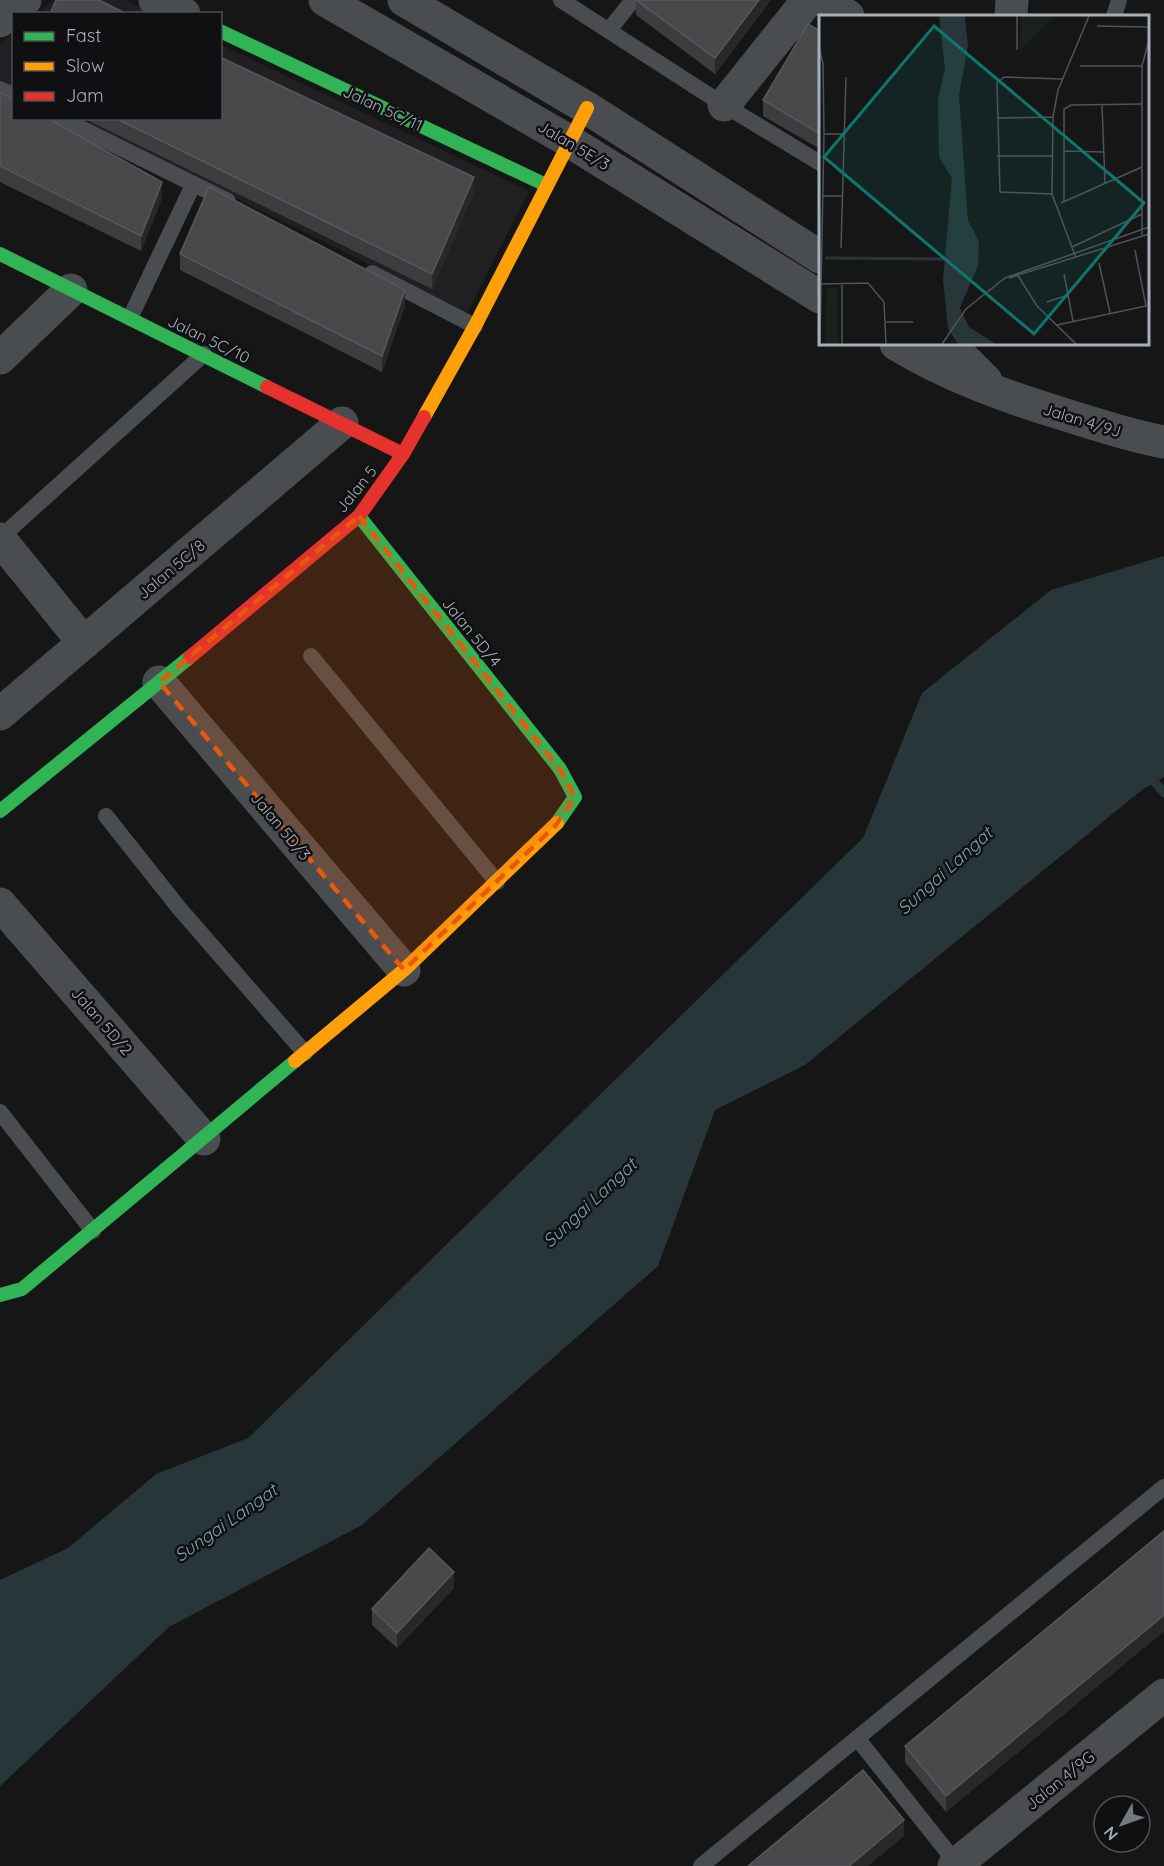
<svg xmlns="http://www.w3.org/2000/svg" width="1164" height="1866" viewBox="0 0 1164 1866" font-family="Quicksand,sans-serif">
	<rect width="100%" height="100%" fill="#161616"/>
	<g fill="#202022">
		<polygon points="53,0 125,0 154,13 37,14"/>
		<polygon points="13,33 13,87 0,80 0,45"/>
		<polygon points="221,45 529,191 467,313 77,119 220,118"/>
	</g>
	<polygon fill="#283539" points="1164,556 1164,777 1143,789 805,1065 715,1110 658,1266 362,1525 169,1627 0,1786 0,1580 68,1548 156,1474 248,1438 863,838 922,693 1051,590"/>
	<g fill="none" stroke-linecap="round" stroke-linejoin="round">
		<polyline stroke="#283539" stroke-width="9" points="1148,774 1164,793"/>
		<g stroke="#4a4d4f" stroke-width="16">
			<polyline points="561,0 724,105 820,163"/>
			<polyline points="1114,16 1119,0"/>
			<polyline points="609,30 633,0"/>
			<polyline points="0,89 14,95"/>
			<polyline points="60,118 228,201"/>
			<polyline points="372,273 475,326"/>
			<polyline points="130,318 193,185"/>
			<polyline points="0,538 204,354"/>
			<polyline points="311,656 497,882"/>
			<polyline points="106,816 179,908 305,1053"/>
			<polyline points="0,1112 93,1231"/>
			<polyline points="857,1738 957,1864"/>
			<polyline points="701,1866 1164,1487"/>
		</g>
		<g stroke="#4a4d4f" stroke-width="33">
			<polyline points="155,0 184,14"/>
			<polyline points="325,0 569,141 820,297"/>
			<polyline points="404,0 587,108 820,257"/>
			<polyline points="822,0 848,16"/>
			<polyline points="1011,16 1012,0"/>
			<polyline points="0,21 25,0"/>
			<polyline points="724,105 808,0"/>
			<path d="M896,344C949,376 1006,397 1066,415C1098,425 1130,436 1164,442"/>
			<polyline points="949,344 986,381"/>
			<polyline points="0,358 71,290"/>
			<polyline points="0,539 84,643"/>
			<polyline points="159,682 404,970"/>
			<polyline points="0,714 342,423"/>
			<polyline points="0,904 204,1139"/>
			<polyline points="954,1866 1164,1695"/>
		</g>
		<g stroke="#30b455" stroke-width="14">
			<polyline points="220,31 546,185"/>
			<polyline points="0,254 267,387"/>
			<polyline points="359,516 560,769 575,797 557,823"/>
			<polyline points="0,811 190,657"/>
			<polyline points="0,1295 22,1289 295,1061"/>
		</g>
		<g stroke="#ff9f0a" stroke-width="14">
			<polyline points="424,417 475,326 587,108"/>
			<polyline points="295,1061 404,970 557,823"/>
		</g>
		<g stroke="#e5322d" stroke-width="14">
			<polyline points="267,387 403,454"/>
			<polyline points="190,657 359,516 403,454 424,417"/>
		</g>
	</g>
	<g fill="#3c3d3e">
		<polygon points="636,0 771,0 715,74 636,15"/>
		<polygon points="820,31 820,149 763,116 763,100"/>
		<polygon points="0,92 162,198 141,251 0,182"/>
		<polygon points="83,118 220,118 474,193 432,289"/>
		<polygon points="180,254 405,305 382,372 180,270"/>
		<polygon points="1164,1531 1164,1631 946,1812 905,1762 905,1746"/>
		<polygon points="454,1588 397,1648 372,1625 372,1609"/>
	</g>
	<g fill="#282829">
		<polygon points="759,0 771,0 715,74 715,58"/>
		<polygon points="474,177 474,193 432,289 432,274"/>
		<polygon points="162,182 162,198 141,251 141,236"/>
		<polygon points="405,290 405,305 382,372 382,356"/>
		<polygon points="454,1572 454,1588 397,1648 397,1633"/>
		<polygon points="1164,1615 1164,1631 946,1812 946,1796"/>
		<polygon points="904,1820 904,1836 868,1866 849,1866"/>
	</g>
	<g fill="#47494b" stroke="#56595c" stroke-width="1.5">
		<polygon points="56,0 99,0 127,14 50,14"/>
		<polygon points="636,0 759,0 715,58"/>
		<polygon points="808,24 820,31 820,134 763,100"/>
		<polygon points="220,57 474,177 432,274 115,118 220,118"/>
		<polygon points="0,92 14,100 14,118 47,118 162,182 141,236 0,166"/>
		<polygon points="209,187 405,290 382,356 180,254"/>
		<polygon points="1164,1531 1164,1615 946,1796 905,1746"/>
		<polygon points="429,1548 454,1572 397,1633 372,1609"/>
		<polygon points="863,1770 904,1820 849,1866 748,1866"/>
	</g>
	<path fill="#e8590c" fill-opacity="0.2" stroke="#e8590c" stroke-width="4.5" stroke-dasharray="12 8" stroke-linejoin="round" d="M359,516L560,769L575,797L556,825L404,970L159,682Z"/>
	<g text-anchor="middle" stroke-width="5" stroke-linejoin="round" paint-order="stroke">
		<g font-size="16" fill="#a6afb8" stroke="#101012">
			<text transform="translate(383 108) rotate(25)" y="6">Jalan 5C/11</text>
			<text transform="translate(574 145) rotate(31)" y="6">Jalan 5E/3</text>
			<text transform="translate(209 339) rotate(26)" y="6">Jalan 5C/10</text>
			<text transform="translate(1082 420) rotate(17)" y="6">Jalan 4/9J</text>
			<text transform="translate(356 489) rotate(-51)" y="6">Jalan 5</text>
			<text transform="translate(171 569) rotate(-40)" y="6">Jalan 5C/8</text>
			<text transform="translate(472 632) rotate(51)" y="6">Jalan 5D/4</text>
			<text transform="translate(281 826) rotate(50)" y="6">Jalan 5D/3</text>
			<text transform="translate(102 1021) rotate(49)" y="6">Jalan 5D/2</text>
			<text transform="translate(1060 1780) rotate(-39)" y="6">Jalan 4/9G</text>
		</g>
		<g font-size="18" font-style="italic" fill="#7aa5b6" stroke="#101012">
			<text transform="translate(945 871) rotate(-42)" y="6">Sungai Langat</text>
			<text transform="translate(590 1203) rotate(-43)" y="6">Sungai Langat</text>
			<text transform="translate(226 1523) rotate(-35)" y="6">Sungai Langat</text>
		</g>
	</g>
	<g transform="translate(819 15)">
		<rect width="330" height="330" fill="#161616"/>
		<path d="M202,1H236L200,36ZM7,273H19V329H6Z" fill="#1a211a"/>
		<path d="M120,1H146L149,30L140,80L149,206L160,226L159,250L141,293L150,312L177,329H139L129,314L124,265L133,163L120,142L119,84L126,53Z" fill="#283539"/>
		<path fill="none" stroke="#283539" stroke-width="3" d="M6,243L128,244"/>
		<path fill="none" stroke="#505357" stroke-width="1.5" d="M278,11L330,12M0,32L4,49L5,119L1,329M198,35V1M261,51H323M283,90L286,168M178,103L234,102M5,119H25M245,136L284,137M178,141H233M233,179L181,177L178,68L185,62L243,64M3,181H24M245,186V94L252,90L324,89M242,188L323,152M323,220V51L330,25M253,232L323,199M22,233L27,62M257,243L233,179L234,102L239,75L270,1M280,248L291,298M198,259L218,291L257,329M245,259L254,306M190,263L330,219M1,269L49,268L65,287L67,329M228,287L249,280M67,307H94M238,310L327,291L316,235M23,329V269M123,329L147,294L186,263L330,212"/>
		<path fill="#0f766e" fill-opacity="0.15" stroke="#0f766e" stroke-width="3" d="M115,11L325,188L215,319L5,142Z"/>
		<rect width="330" height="330" fill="none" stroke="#a6afb8" stroke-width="3"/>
	</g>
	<rect x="12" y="12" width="210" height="108" fill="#101012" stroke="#4c5054" stroke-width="1.5"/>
	<rect x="24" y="32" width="30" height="9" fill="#30b455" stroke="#4c5054" stroke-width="1.5"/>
	<text x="66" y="42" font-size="18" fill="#a6afb8">Fast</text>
	<rect x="24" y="62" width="30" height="9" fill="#ff9f0a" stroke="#4c5054" stroke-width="1.5"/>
	<text x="66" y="72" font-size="18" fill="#a6afb8">Slow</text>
	<rect x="24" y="92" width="30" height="9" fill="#e5322d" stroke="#4c5054" stroke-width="1.5"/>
	<text x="66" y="102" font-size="18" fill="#a6afb8">Jam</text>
	<g transform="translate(1122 1824) rotate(230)"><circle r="28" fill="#101012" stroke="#4c5054" stroke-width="1.5"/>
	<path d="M0-4.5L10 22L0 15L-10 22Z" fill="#74797f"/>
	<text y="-9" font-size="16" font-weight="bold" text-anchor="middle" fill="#a6afb8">N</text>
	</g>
</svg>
